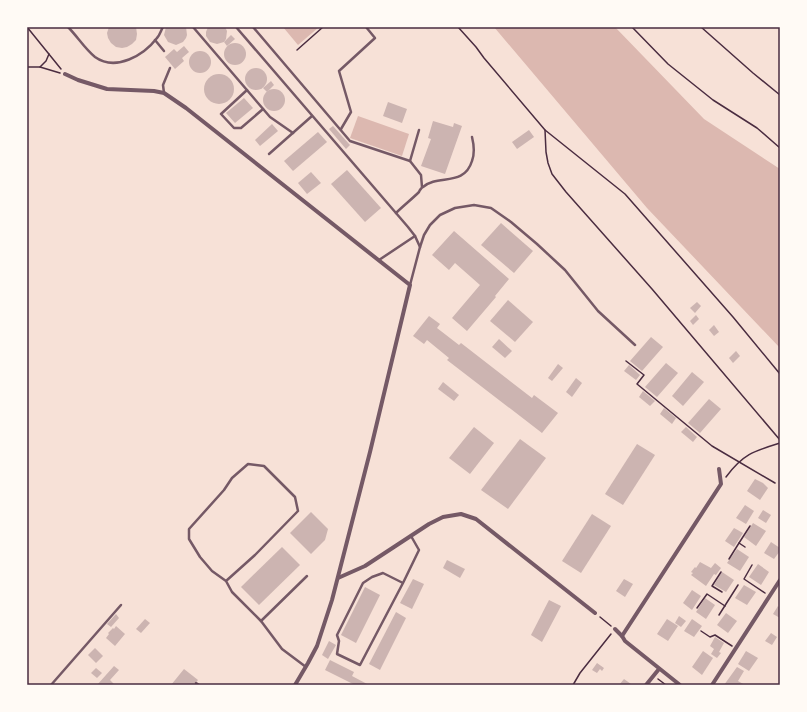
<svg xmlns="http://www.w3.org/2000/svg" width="807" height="712" viewBox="0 0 807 712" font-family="'Public Sans',sans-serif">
	<rect width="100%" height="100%" fill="#f7e1d7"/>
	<g fill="#dcb8b0">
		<polygon points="283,27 319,27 298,45"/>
		<polygon points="494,27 615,27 704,119 780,169 780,348 647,208"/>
		<polygon points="358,116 409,134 402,156 350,138"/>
	</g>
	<g fill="#ccb4b1">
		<polygon points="109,27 136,27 137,34 136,40 132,44 127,47 122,48 116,47 111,43 108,38 107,33"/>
		<polygon points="166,27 186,27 187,35 186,38 183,42 176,45 168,42 164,35"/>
		<polygon points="208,27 225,27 227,31 226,39 224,42 217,44 210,42 206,36 206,32"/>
		<polygon points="231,35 235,39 227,46 224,42"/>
		<circle cx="235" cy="54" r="11"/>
		<polygon points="184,46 189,52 182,58 184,61 175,69 165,57 174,49 177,52"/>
		<circle cx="200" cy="62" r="11"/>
		<circle cx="256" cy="79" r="11"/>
		<circle cx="219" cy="89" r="15"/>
		<polygon points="271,81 274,85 267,92 263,88"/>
		<circle cx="274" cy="100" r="11"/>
		<polygon points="244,98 253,108 235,123 226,113"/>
		<polygon points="388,102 407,109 402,123 383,116"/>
		<polygon points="433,121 453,127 454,123 462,126 445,174 421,166 431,139 428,138"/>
		<polygon points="272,124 278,131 260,146 255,140"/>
		<polygon points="333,126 350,145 346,149 329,129"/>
		<polygon points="529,130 534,137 517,149 512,142"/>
		<polygon points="318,132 327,142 293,171 284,161"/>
		<polygon points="347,170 381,208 365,222 331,184"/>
		<polygon points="311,172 321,183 307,194 298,183"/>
		<polygon points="501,223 533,251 514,273 481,245"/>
		<polygon points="454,231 509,279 495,296 496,297 467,331 452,318 480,285 455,263 449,270 432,255"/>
		<polygon points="508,300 533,322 515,342 490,321"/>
		<polygon points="697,302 701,306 695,313 690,308"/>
		<polygon points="696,315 699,319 693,325 690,321"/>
		<polygon points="429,316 440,324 437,328 459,345 461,343 532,398 534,395 558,413 542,433 447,360 449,358 427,340 424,344 413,336"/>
		<polygon points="714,325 719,332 714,336 709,330"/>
		<polygon points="651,337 663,347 642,371 630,361"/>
		<polygon points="499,339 512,351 505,358 492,347"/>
		<polygon points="736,351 740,356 733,363 729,358"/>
		<polygon points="666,363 678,373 657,397 645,387"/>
		<polygon points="558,364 563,368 552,381 548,378"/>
		<polygon points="629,365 640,375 636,380 624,371"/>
		<polygon points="692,372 704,382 683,406 672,396"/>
		<polygon points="576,378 582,383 572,397 566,392"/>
		<polygon points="443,382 459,395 454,401 438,389"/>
		<polygon points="643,391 655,401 650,406 639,397"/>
		<polygon points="709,399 721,409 700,433 688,423"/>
		<polygon points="664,408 676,418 672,424 660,414"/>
		<polygon points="474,427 494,443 470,474 449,458"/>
		<polygon points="686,427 697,437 693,442 681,432"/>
		<polygon points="520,439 546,458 508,509 481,490"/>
		<polygon points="637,444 655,455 623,505 605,494"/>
		<polygon points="755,479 763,483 768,488 760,500 747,491"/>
		<polygon points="745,505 754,511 746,524 736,518"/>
		<polygon points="763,510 771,515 766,523 758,518"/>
		<polygon points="311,512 328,529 325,540 311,554 290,533"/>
		<polygon points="592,514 611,526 581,573 562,561"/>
		<polygon points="753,523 766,531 756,546 744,537"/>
		<polygon points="734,528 743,533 734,547 725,541"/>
		<polygon points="771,542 780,548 780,551 774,559 764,553"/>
		<polygon points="282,547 300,565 259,605 241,587"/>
		<polygon points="737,549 749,557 740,571 727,563"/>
		<polygon points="447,560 465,569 460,578 443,568"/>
		<polygon points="700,562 711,568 715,563 721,568 716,575 714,574 706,586 691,575 693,573 691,572 695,567 696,568"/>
		<polygon points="758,564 769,572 761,585 749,577"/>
		<polygon points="722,572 734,580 726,592 714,585"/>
		<polygon points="413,579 424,584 412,609 400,603"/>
		<polygon points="624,579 633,584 625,597 616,591"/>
		<polygon points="744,585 756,592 747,605 735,598"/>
		<polygon points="365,587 380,595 356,643 341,635"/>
		<polygon points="692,590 701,596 692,610 683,603"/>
		<polygon points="705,598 715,605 706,619 696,612"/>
		<polygon points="549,600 561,606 542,642 531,635"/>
		<polygon points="778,606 780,608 780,618 773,614"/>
		<polygon points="396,612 406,618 380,670 369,664"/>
		<polygon points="726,613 737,621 728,633 717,625"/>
		<polygon points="116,614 119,618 111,627 107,624"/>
		<polygon points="679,616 686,621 681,627 675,623"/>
		<polygon points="145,619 150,623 141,633 136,629"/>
		<polygon points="667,619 678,626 668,641 657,634"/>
		<polygon points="692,619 702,626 694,637 684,631"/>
		<polygon points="116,626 125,634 115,646 106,638 109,634 108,633 113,628 114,629"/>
		<polygon points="771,633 777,637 772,645 765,641"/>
		<polygon points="715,637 724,643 719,652 721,653 717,658 711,654 714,649 710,646"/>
		<polygon points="329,641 336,645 328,659 322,655"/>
		<polygon points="95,648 103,656 96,663 88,655"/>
		<polygon points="703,651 713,658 702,675 692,667"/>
		<polygon points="746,651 758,658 749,671 738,664"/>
		<polygon points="330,660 354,672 352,676 369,685 355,685 325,670"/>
		<polygon points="597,663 604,668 602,671 600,669 597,673 592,670"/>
		<polygon points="114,666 119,670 110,680 115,685 97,685"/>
		<polygon points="737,667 744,671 738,681 745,685 724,685"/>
		<polygon points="96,668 102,673 97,678 91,673"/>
		<polygon points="184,669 198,680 194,685 171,685"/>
		<polygon points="624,679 631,684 630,685 619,685"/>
	</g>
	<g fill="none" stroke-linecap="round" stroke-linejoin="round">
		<g stroke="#4a2c40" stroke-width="1.5">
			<polyline points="27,27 61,69"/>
			<polyline points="458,27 476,47 484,58 545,130 625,194 733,317 780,374"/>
			<polyline points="632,27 668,64 713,100 757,128 780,148"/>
			<polyline points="701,27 753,73 780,95"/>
			<polyline points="297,50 323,27"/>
			<polyline points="27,67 40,67 60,73"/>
			<polyline points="40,67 46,61 49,54"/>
			<polyline points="545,130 546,152 548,163 552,174 566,192 652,289 780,440"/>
			<polyline points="626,361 644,375 637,384 712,446 775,483"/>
			<path d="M726,477C743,454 754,451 780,443"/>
			<polyline points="739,543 750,526"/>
			<polyline points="729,559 739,543 745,547"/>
			<polyline points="752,565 744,579 765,593"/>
			<polyline points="721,572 712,586 722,592"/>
			<polyline points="697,608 707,594 725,606"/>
			<polyline points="719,615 738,585"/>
			<polyline points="600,617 611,626"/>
			<polyline points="701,631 710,637 715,635 732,646"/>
			<polyline points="658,679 666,685"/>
			<polyline points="573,685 580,673 611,634"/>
		</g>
		<g stroke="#755966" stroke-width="2.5">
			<path d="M68,27C77,36 85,49 95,57C116,72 144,55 157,38C160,35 161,30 163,27"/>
			<polyline points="193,27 270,117 293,133"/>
			<polyline points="236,27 408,227 415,236 420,247"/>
			<polyline points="253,27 350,141 410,161"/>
			<polyline points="155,40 164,51"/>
			<polyline points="247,90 221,114 234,128 241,128 263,109"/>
			<polyline points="164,93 163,85 170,68"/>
			<polyline points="341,129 351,112 339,71 375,38 366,27"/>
			<polyline points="419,130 410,161 421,175 422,187"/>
			<polyline points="269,154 312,116"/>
			<path d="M396,213C403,206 412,199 419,192C419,191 422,187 423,187C438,174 464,187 472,161C475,153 474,145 472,137"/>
			<polyline points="379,260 415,236"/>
			<polyline points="410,285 420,247 424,235 430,225 440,215 455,208 474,205 491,208 511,222 537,244 565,270 598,311 635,345"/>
			<polyline points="226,581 255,555 298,511 295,497 264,466 248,464 232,478 224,490 189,529 189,539 200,557 212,571 226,581 232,592 261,621"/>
			<polyline points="403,583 383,573 372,577 363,583 337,635 339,641 337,654 360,665 403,583 419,550 411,536"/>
			<polyline points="306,667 282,649 261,621 307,576"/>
			<polyline points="196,683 199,685"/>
			<polyline points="51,685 121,605"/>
		</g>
		<g stroke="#755966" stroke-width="4">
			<polyline points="65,74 78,80 107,89 154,91 164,93 186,108 410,285 370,452 332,600 317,646 308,663 295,685"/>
			<polyline points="338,578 365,566 429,524 443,517 461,514 476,519 595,613"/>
			<polyline points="615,629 622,636 625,641 680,685"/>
			<polyline points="622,636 721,484 719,469"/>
			<polyline points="646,685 659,669"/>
			<polyline points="712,685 780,580"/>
		</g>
	</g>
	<rect width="807" height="712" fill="none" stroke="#fffaf5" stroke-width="56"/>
	<rect x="28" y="28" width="751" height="656" fill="none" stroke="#4a2c40" stroke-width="1.5"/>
</svg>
